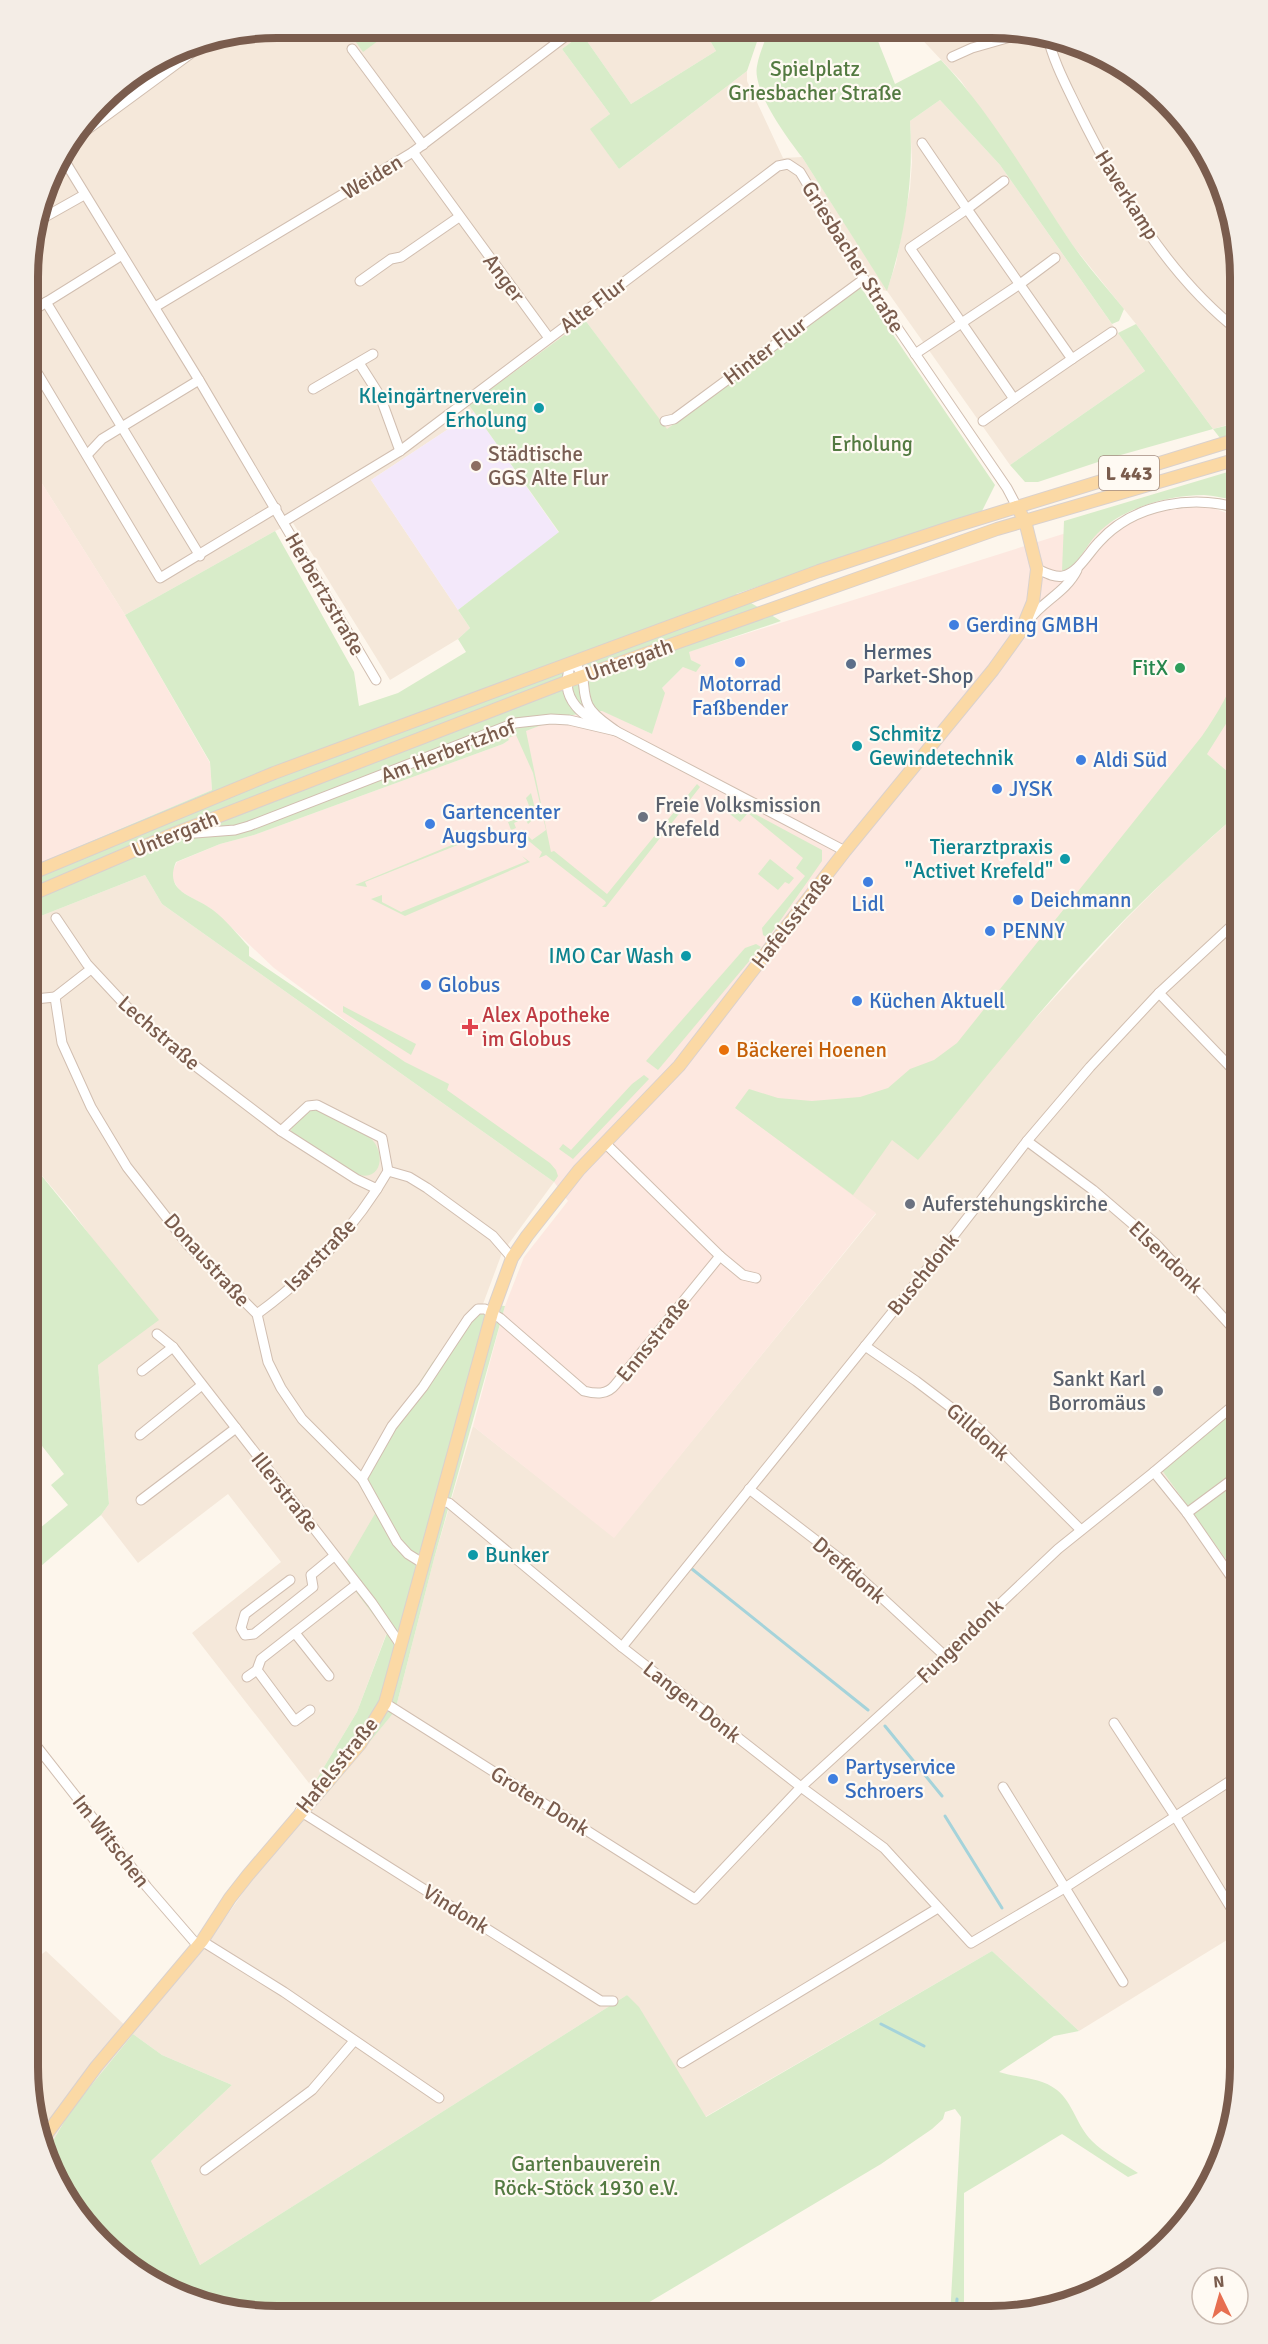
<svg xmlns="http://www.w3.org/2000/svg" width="1268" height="2344" viewBox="0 0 1268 2344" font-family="Signika,sans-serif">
	<rect width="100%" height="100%" fill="#fdf6ec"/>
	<g fill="#f5e8da">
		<polygon points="276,27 704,30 716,51 631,104 582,34 562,49 610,114 591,129 619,169 747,71 747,81 783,158 802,157 887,290 896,263 910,189 912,162 910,121 940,100 1000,165 1145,371 1010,465 887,291 860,286 667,430 585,320 470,405 474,412 371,480 470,628 458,639 390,680 293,523 275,531 125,615 29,463 29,244 53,166 112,89 181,46"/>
		<polygon points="914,31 1040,32 1102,53 1156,89 1199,137 1228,196 1241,276 1241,421 1213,429 1136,324 1074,247 961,81"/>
		<polygon points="1241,811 1241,1405 1161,1469 1241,1580 1240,1932 1079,2031 992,1951 705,2117 627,1995 200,2265 151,2161 232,2085 162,2055 133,2034 71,2110 44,2156 40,2148 27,2068 27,1965 46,1951 133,2033 202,1951 254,1877 395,1711 434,1559 473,1426 614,1537 876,1214 735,1108 1023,1032 1126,919 1173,872"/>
		<polygon points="145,875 162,904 554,1182 502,1253 483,1304 476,1306 376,1512 387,1632 357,1712 312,1787 192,1633 281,1562 228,1494 138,1563 101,1515 109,1504 98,1365 103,1253 71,1210 28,1159 28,921"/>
	</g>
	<g fill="#fde8e0">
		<polygon points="29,463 125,615 210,763 212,790 28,868"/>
		<polygon points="1207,506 1241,518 1241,783 1207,754 1010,1000 908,1095 735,1108 876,1213 614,1538 473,1426 505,1306 524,1257 568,1201 554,1182 555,1175 274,968 213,910 180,891 173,880 173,870 177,862 220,844 254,835 503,744 509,740 507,738 565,716 603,711 652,734 662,688 683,667 700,665 691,660 688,652 1082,528 1160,511"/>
	</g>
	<polygon fill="#f3e8fa" points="474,412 559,533 458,610 371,480"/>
	<g fill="#d8ecc9">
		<polygon points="353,27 387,28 390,32 363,52 348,31"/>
		<polygon points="704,30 761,30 747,71 619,169 590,129 610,114 562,49 582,34 631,104 716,51"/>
		<path d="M769,30L874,31L895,84L941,60C993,115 1030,182 1072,244C1088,267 1107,288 1124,309L1119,321L1112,324L1000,165L940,100L910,121C914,180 905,235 887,291L802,157C787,138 752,90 757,66C759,54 765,41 769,30Z"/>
		<path d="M860,286L995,485L982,511L736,594L781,621L689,652L691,660L701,665L696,672L683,667L662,688L665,693L652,734L602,711L565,716L526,731L551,852L554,851L607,894L697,784L700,787L606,907H602L606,903L605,901L546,855L539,858L542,852L524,837L519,841V838L527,835L532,840L546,830L533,773L516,735L508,738L509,740L503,744L254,835L220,844L176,862C163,893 195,896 213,910C226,920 238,935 249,947V956L405,1062L449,1084L447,1090L550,1163L556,1170L558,1176L554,1182L162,904L145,875L28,921V868L212,790L210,762L125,615L275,531L354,672L359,706L398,693L466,652L458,639L470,628L458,610L559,532L469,405L585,320L667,429Z"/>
		<polygon points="1136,324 1213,429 1241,422 1241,465 1213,429 1110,458 1038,482 1025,482 1010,465 1145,371 1118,333"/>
		<path d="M1241,468V501C1229,499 1216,496 1204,495C1168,495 1122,508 1097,534C1086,545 1078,567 1062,571L1064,521Z"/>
		<path d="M1241,662V700L1207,754L1241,783V811C1202,845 1164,880 1127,917C1052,993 986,1078 918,1160L892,1140L853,1195L735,1108L749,1089L778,1098L812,1101L860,1097L888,1088L910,1069L934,1060L957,1043L1202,736C1219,712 1231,689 1241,662Z"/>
		<path d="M531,793C534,805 539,816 528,824L525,818L514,823L516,828L511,830L508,822L532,813L526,798Z"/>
		<polygon points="721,799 729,800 822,850 822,861 768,938 763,935 762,928 805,876 796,868 803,858 748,813 740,822 712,800"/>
		<polygon points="488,830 490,839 485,834 365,882 367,887 355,885"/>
		<polygon points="522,856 530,862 405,916 371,899 382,895 382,902 401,912 527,861"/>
		<polygon points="770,859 794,878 789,884 785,882 778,890 758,874"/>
		<polygon points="756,944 761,947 658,1070 646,1061 745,948"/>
		<polygon points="343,1006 416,1044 411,1055 343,1012"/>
		<polygon points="644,1075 649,1079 573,1159 559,1149 563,1144 571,1150 632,1084"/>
		<path d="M312,1109C328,1111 369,1131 376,1145C386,1164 375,1183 354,1173C333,1163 314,1147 295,1135L291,1131L292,1126Z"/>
		<polygon points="28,1159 159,1320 98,1365 109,1504 101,1515 28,1577 28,1538 68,1505 51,1485 64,1474 28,1428"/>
		<polygon points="483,1304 505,1306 434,1559 395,1711 324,1797 312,1787 357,1712 387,1633 341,1572 376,1512 356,1480 432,1363 477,1306"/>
		<polygon points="1241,1405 1241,1580 1161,1469"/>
		<path d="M992,1951L1079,2031L1054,2036L999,2072C1018,2078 1041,2077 1057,2090C1073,2103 1077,2126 1092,2141C1104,2153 1123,2163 1138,2173L1128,2177L1062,2134L964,2193V2317H950L961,2117L955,2109L945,2112L943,2119L932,2129L881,2164L626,2316L243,2315L180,2298L124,2265L69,2207L44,2156L71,2110L133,2034L162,2055L232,2085L151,2161L200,2265L627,1995L639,2007L706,2117Z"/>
	</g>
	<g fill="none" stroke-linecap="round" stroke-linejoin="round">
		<g stroke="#a5d3da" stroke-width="3">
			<polyline points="692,1569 868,1710"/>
			<polyline points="885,1726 942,1796"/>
			<polyline points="945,1816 1002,1908"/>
			<polyline points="881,2024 924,2046"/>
			<polyline points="956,2317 957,2299"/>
		</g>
		<g stroke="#d1beb0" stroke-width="11">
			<g id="minor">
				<path d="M1047,34C1053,61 1066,85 1078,110C1118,191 1168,277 1241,333"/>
				<polyline points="352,49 423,145"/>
				<polyline points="952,57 972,48 1028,32"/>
				<polyline points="73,140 209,40"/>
				<polyline points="922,143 967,209 1004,181"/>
				<polyline points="413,152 549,338"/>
				<polyline points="61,155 199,380 376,680"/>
				<polygon points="967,209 1072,359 1014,399 910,248"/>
				<polyline points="36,222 84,195"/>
				<polyline points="360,281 391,259 401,257 459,217"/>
				<polyline points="46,302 200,556"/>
				<polyline points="155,307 413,152 575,29"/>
				<polyline points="29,313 122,255"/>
				<polyline points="915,354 1020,284 1055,258"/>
				<polyline points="29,359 160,578 276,508"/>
				<polyline points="1072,359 1112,332"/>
				<polyline points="359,363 380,396 400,451"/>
				<polyline points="313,389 373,354"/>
				<polyline points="1238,394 1239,379 1241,374"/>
				<polyline points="665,421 674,419 864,279"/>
				<polyline points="983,421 1014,399"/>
				<polyline points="87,455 102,439 199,380"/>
				<polyline points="283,522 400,451 778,166 788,164 800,172 864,279 1007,488 1017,507"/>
				<path d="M1037,569C1044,572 1054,578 1063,576C1078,573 1089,552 1099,542C1134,503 1194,494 1241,509"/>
				<path d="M1029,620C1043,601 1066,592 1077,570"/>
				<path d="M572,662C589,676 580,687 588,705C593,716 607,724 616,731C585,719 555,700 572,662Z"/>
				<polyline points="182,834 235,830 249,826 515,723 551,719 569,720 616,731 845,851"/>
				<polyline points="56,918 87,964 129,1009 181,1055 281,1131 356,1179 377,1189 388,1171 409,1177 427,1188 493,1236 512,1258"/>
				<polyline points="91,969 55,997 62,1043 91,1107 127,1167 188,1245 257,1314 268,1362 281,1388 302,1419 362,1479 397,1542 408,1554 424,1564"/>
				<polyline points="1159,993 1241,1078"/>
				<polyline points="28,1005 35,999 55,997"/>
				<polyline points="281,1131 308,1106 317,1105 382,1138 388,1171"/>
				<polyline points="1027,1141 1093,1190 1156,1244 1241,1337"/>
				<polyline points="720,1256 743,1275 756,1278"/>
				<path d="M257,1314C304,1280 345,1238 377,1189"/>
				<polyline points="157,1334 173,1347 372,1603 398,1641 401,1644"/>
				<polyline points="865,1346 916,1381 978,1428 1081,1530"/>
				<polyline points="142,1371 173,1347"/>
				<polyline points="140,1435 202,1385"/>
				<polyline points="1154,1472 1187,1513 1241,1591"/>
				<path d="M362,1479L392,1426L423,1387L468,1319L478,1309H485L500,1318L584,1391C596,1394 607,1395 615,1385L720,1256L605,1143"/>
				<polyline points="749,1489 839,1558 945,1656"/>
				<polyline points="141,1500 236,1428"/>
				<polyline points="441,1501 449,1503 622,1647 801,1787 884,1848 971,1943 1066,1887 1241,1774"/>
				<polyline points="1187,1513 1241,1473"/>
				<polyline points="290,1580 245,1614 241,1628 245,1635 254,1634 313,1587 311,1575 334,1556"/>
				<polyline points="295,1633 329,1676"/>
				<polyline points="622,1647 937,1257 1027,1141 1090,1067 1159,993 1241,917"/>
				<polyline points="257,1670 295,1721 310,1710"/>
				<polyline points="247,1677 257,1670 261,1659 357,1584"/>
				<polyline points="385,1703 695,1899 801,1787 945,1656 1058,1549 1154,1472 1241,1399"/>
				<polyline points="1114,1723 1175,1816 1234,1913"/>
				<polyline points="27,1734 147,1887 198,1946"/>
				<polyline points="1003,1787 1123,1982"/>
				<polyline points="300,1811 601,2001 613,2001"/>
				<polyline points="202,1941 284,1992 439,2098"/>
				<polyline points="682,2063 938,1908"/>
				<polyline points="205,2170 312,2090 354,2041"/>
			</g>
		</g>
		<g stroke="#dad1cd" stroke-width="14">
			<g id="major">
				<polyline points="28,875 274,773 819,571 955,526 1241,438"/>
				<polyline points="28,896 173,834 566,682 997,529 1241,458"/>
				<polyline points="40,2143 96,2067 202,1941 230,1898 248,1875 360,1744 385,1703 492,1313 512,1258 527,1236 579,1170 679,1066 845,851 993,670 1021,631 1033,602 1037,569 1025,521 1017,507"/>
			</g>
		</g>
		<use href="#minor" stroke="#fff" stroke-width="9"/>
		<use href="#major" stroke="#fbd9a5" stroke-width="12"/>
	</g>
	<g fill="#0f9aa8" stroke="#fffaf3" stroke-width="2">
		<circle cx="539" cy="408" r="6"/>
		<circle cx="857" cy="746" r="6"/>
		<circle cx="1065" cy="859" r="6"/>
		<circle cx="686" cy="956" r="6"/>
		<circle cx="473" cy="1555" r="6"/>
	</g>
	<circle fill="#8d6e63" stroke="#fffaf3" stroke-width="2" cx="476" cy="466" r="6"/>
	<g fill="#3f7fe0" stroke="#fffaf3" stroke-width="2">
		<circle cx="954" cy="625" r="6"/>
		<circle cx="740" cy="662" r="6"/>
		<circle cx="1081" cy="760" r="6"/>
		<circle cx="997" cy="789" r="6"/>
		<circle cx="430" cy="824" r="6"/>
		<circle cx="868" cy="882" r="6"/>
		<circle cx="1018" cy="900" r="6"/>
		<circle cx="990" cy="931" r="6"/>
		<circle cx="426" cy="985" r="6"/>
		<circle cx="857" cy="1001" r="6"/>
		<circle cx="833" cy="1779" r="6"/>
	</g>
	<circle fill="#5c6f8a" stroke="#fffaf3" stroke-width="2" cx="851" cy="664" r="6"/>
	<circle fill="#2e9e5b" stroke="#fffaf3" stroke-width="2" cx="1180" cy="668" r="6"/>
	<g fill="#6b7280" stroke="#fffaf3" stroke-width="2">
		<circle cx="643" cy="817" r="6"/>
		<circle cx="910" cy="1204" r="6"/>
		<circle cx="1158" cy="1391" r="6"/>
	</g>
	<path fill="#e0444e" stroke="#fffaf3" stroke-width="2" d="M467 1018h6v6h6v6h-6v6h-6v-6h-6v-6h6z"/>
	<circle fill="#e8710a" stroke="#fffaf3" stroke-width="2" cx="724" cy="1050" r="6"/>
	<g text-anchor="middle" stroke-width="4.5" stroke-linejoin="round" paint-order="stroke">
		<rect fill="#fffaf3" stroke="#a28b7f" stroke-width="1.5" x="1099" y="456" width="60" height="34" rx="4.5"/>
		<g font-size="20" font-weight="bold" fill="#7a5c4d">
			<text x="1129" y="480">L 443</text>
		</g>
		<g font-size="21" fill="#537a41" stroke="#fffaf3">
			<text x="815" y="76">Spielplatz<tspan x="815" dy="24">Griesbacher Straße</tspan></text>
			<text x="872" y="451">Erholung</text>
			<text x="586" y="2171">Gartenbauverein<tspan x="586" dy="24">Röck-Stöck 1930 e.V.</tspan></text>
		</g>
		<g font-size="21" fill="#7a5c4d" stroke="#fffaf3">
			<text transform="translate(372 177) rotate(-31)" y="7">Weiden</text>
			<text transform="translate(1127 195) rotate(58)" y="7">Haverkamp</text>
			<text transform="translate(853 257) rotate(58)" y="7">Griesbacher Straße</text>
			<text transform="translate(504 278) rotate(53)" y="7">Anger</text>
			<text transform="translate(593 305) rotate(-37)" y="7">Alte Flur</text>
			<text transform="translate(765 351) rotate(-37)" y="7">Hinter Flur</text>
			<text transform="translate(325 594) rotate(60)" y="7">Herbertzstraße</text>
			<text transform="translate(629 660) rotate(-19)" y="7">Untergath</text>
			<text transform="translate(448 751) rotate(-21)" y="7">Am Herbertzhof</text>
			<text transform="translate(175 834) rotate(-22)" y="7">Untergath</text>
			<text transform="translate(792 920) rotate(-52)" y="7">Hafelsstraße</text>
			<text transform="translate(159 1033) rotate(41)" y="7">Lechstraße</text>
			<text transform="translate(320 1255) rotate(-46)" y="7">Isarstraße</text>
			<text transform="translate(1166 1257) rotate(44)" y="7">Elsendonk</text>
			<text transform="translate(207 1260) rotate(48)" y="7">Donaustraße</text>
			<text transform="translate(923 1274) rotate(-51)" y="7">Buschdonk</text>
			<text transform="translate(653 1339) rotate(-51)" y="7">Ennsstraße</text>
			<text transform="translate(978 1432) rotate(41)" y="7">Gilldonk</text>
			<text transform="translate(285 1492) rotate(52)" y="7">Illerstraße</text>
			<text transform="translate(849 1570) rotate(41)" y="7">Dreffdonk</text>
			<text transform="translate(960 1641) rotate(-44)" y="7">Fungendonk</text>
			<text transform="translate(692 1702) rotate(38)" y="7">Langen Donk</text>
			<text transform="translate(337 1765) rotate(-51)" y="7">Hafelsstraße</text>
			<text transform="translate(540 1801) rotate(32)" y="7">Groten Donk</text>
			<text transform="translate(111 1841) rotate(52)" y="7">Im Witschen</text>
			<text transform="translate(456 1909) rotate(32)" y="7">Vindonk</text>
		</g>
		<g font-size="21" fill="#0d838f" stroke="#fffaf3" text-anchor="end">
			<text x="527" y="403">Kleingärtnerverein<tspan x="527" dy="24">Erholung</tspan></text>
			<text x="869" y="741" text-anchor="start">Schmitz<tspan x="869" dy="24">Gewindetechnik</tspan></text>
			<text x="1053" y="854">Tierarztpraxis<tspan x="1053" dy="24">"Activet Krefeld"</tspan></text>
			<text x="674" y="963">IMO Car Wash</text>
			<text x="485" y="1562" text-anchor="start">Bunker</text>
		</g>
		<g font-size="21" fill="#785e54" stroke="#fffaf3" text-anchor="start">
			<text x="488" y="461">Städtische<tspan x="488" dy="24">GGS Alte Flur</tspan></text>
		</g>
		<g font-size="21" fill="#366cbe" stroke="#fffaf3" text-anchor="start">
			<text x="966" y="632">Gerding GMBH</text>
			<text x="740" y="691" text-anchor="middle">Motorrad<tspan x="740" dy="24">Faßbender</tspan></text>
			<text x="1093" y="767">Aldi Süd</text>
			<text x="1009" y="796">JYSK</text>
			<text x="442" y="819">Gartencenter<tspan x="442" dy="24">Augsburg</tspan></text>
			<text x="1030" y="907">Deichmann</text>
			<text x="868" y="911" text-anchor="middle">Lidl</text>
			<text x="1002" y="938">PENNY</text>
			<text x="438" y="992">Globus</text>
			<text x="869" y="1008">Küchen Aktuell</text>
			<text x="845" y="1774">Partyservice<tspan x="845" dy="24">Schroers</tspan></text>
		</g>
		<g font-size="21" fill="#4e5e75" stroke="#fffaf3" text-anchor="start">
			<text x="863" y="659">Hermes<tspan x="863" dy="24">Parket-Shop</tspan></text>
		</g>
		<g font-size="21" fill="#27864d" stroke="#fffaf3" text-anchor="end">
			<text x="1168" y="675">FitX</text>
		</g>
		<g font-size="21" fill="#5b616d" stroke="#fffaf3" text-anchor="start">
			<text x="655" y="812">Freie Volksmission<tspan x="655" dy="24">Krefeld</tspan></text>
			<text x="922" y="1211">Auferstehungskirche</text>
			<text x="1146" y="1386" text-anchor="end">Sankt Karl<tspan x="1146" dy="24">Borromäus</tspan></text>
		</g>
		<g font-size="21" fill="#be3a42" stroke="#fffaf3" text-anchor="start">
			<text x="482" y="1022">Alex Apotheke<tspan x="482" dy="24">im Globus</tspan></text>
		</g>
		<g font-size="21" fill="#c56008" stroke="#fffaf3" text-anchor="start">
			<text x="736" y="1057">Bäckerei Hoenen</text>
		</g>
	</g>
	<path d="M0 0H1268V2344H0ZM277 38H991A239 239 0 0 1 1230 277V2067A239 239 0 0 1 991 2306H277A239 239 0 0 1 38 2067V277A239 239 0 0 1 277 38Z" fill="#f4ede6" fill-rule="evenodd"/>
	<path fill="none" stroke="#7a5c4d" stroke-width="8" d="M277 38H991A239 239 0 0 1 1230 277V2067A239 239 0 0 1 991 2306H277A239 239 0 0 1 38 2067V277A239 239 0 0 1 277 38Z"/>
	<g transform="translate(1220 2296) rotate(355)"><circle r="28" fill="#fffaf3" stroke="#cabbb1" stroke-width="1.5"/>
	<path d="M0-4.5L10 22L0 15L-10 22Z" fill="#e76f51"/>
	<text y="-9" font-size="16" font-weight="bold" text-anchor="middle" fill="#7a5c4d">N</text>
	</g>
</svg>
